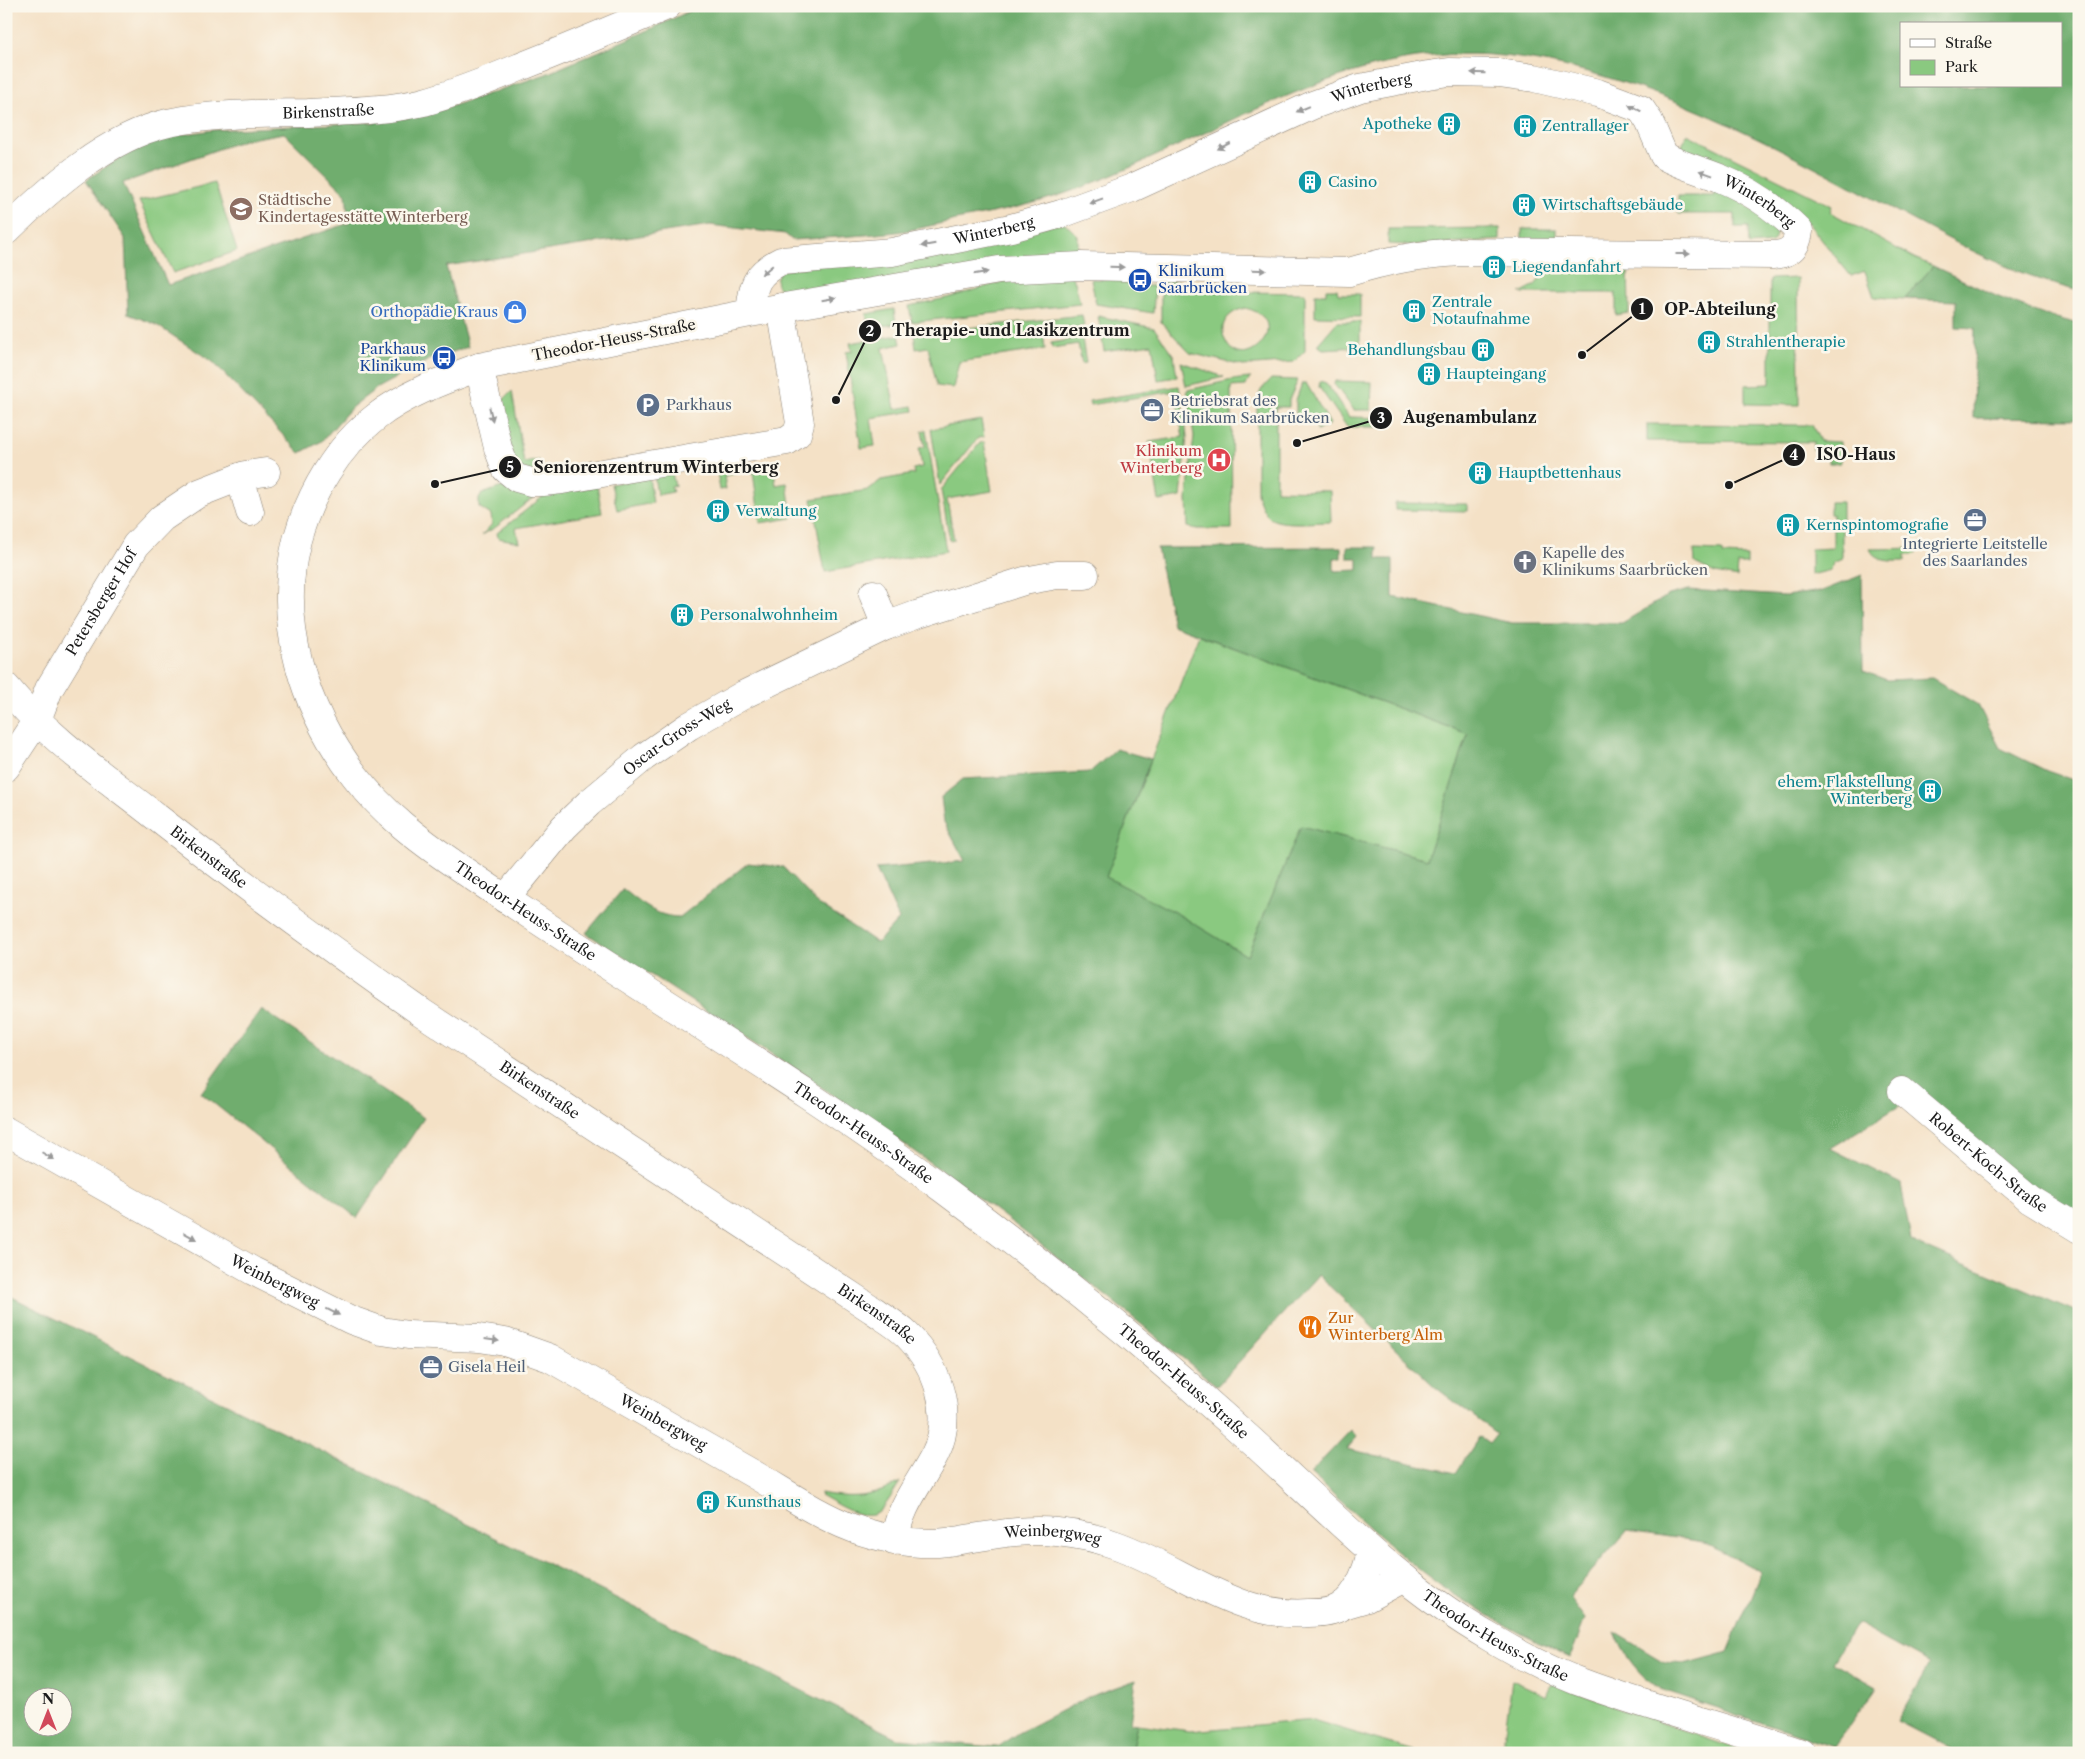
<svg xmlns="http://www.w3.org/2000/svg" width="2085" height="1759" viewBox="0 0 2085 1759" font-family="'Libre Caslon Text',serif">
	<rect width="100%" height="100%" fill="#fbf7ec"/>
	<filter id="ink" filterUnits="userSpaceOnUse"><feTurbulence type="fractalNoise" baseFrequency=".02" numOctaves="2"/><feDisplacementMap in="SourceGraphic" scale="10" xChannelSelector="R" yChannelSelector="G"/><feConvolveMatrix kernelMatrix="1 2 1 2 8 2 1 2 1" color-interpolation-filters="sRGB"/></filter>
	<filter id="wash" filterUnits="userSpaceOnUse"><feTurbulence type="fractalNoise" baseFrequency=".0096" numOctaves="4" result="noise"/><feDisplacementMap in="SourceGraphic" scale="20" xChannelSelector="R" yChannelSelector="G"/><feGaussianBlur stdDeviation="1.12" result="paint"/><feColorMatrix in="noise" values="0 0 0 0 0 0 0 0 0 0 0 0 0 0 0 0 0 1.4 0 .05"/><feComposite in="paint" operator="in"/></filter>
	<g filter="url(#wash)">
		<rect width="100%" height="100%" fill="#f4e1c6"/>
		<g fill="#8ac980" stroke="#53724e" fill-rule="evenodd">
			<polygon points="1687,134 1832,206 1830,212 1914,258 1933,266 1905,299 1874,297 1865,271 1851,276 1808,223 1679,153"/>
			<polygon points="215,183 237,251 173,273 139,201"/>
			<path d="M1714,184L1773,223C1776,231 1778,236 1772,243L1749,245L1748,227H1735V214H1678V196H1714Z"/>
			<path d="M1065,223L1078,236V257L787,292C775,289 774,281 780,271Z"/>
			<polygon points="1500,228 1500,240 1410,245 1388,244 1388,229"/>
			<rect x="1522" y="229" width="35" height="12"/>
			<polygon points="1628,262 1629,313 1616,315 1616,293 1520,293 1535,285 1552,264"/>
			<polygon points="1071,275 1075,282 1080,304 912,322 909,306 951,297 1002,282"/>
			<polygon points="1798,278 1799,405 1745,404 1745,385 1770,384 1770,279"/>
			<polygon points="1091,279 1141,280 1141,286 1155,286 1153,313 1096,304"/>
			<path d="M1161,281H1178L1182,291L1305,293V351L1294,362L1243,366L1190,353L1161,322ZM1245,308C1297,320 1244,378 1226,342C1217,325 1228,312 1245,308Z"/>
			<polygon points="1326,289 1337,289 1338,294 1360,294 1360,317 1315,316 1315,294 1326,294"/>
			<polygon points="894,309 896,324 869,328 866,314"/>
			<polygon points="1082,315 1084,326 1043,332 1045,349 959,362 953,388 937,386 928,347 916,349 914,334"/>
			<polygon points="1098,316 1154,328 1174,356 1177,377 1158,380 1152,344 1104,351"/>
			<polygon points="1337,322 1360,322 1360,344 1358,347 1323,349 1317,345"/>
			<polygon points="899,335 901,344 883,348 895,409 913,406 914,411 871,418 875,446 861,448 846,352 852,351 850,343"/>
			<polygon points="1082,338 1086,363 1082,364 1078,344 1052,348 1051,343"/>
			<polygon points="1181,362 1224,377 1186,386"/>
			<path d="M1251,378L1248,381L1246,386L1231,387L1232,529H1197L1188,527L1187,498L1194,436L1187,390C1209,386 1229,379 1251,378Z"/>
			<path d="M1271,379L1298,380L1289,400V407H1276V490L1330,491L1331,522C1317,522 1280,526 1270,518C1263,512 1259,501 1257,493V402L1261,390Z"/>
			<polygon points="1320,381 1326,383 1349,417 1390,418 1390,427 1347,427 1319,387"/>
			<polygon points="1335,381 1372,382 1371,410 1354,410 1334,384"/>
			<polygon points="1302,383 1306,383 1330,424 1317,431 1317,417 1296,417 1296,400"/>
			<polygon points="1179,386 1187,436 1181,497 1159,501 1149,442 1183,437 1175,391 1090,405 1089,401"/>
			<polygon points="512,391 524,463 539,460 542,476 514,466 501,402"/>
			<polygon points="981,420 984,437 978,438 940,485 931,429"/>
			<polygon points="1647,424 1812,425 1820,441 1840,442 1840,463 1829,463 1828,450 1813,450 1813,442 1647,441"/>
			<polygon points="926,430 946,551 825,572 812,499 868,490 881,480 914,474 913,469 922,467 919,448 925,447 922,431"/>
			<polygon points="984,442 992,491 947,499 954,540 950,541 941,490 980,443"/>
			<polygon points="732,463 734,474 724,476 726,489 720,490 716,465"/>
			<polygon points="774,469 776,485 787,483 792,518 760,523 753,472"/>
			<polygon points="672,473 675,486 671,487 673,492 657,495 654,476"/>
			<polygon points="649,477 653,503 617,510 611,484"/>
			<polygon points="597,486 602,513 516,528 519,542 498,538 497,533 545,495"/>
			<polygon points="502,487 520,493 538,494 496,527 482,535 492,524 491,515 479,507 479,499 482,494"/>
			<polygon points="1830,502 1842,502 1842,559 1833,563 1831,570 1811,575 1811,549 1833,548 1833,515 1830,514"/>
			<polygon points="1395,503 1467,504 1467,511 1395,510"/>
			<path d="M1921,548L1913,555H1905V561C1891,561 1877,563 1870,549Z"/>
			<polygon points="1694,550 1722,551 1722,555 1747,556 1747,564 1738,564 1737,577 1715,573 1695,563"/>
			<polygon points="1199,635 1468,734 1427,859 1301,826 1247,956 1178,914 1106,877"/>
			<path d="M900,1482C894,1491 888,1503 880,1511C866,1525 834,1502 820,1495L821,1493C851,1499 873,1498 900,1482Z"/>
			<polygon points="1512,1680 1547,1696 1552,1684 1747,1753 1502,1753"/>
			<polygon points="1313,1720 1421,1753 1131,1753 1137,1724 1190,1731"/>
		</g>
		<g fill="#6fad6e" stroke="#466445" fill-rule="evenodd">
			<path d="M700,6H2079V291C2009,274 1947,238 1885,205C1768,141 1637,70 1503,56C1345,39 1211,142 1069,192C1032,205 994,213 956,220C933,225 911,231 888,233C856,236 824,238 792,240L785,234L710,225L446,266L468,347L431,359L377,388L352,407L322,441L300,453L213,362L155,324L128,314L125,238L86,180L113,162L141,147L172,136L213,130L376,122L426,115L546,74L651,29ZM1901,24H2061V86H1901ZM284,133L346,194L349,223L168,285L123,183L244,140Z"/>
			<polygon points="1933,266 1996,296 2041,314 2079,324 2079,419 1973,418 1975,328 1956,327 1956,301 1905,299"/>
			<path d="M1341,547V558H1334V571L1358,570V558H1347V547H1377V559H1393V597L1512,623H1622L1669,595L1689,590L1785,596L1822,591L1862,575L1863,671L1887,680L1932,678L1978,705L2000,748L2047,771L2079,782V1219L2042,1198L1919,1094L1830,1148L1901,1184L1911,1241L2079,1313V1753H1959L1897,1721L1929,1664L1856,1624L1833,1662L1877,1687L1834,1747L1657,1688C1636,1671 1625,1657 1615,1632L1665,1662L1684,1664L1728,1652L1761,1572L1705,1542L1627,1531L1569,1597L1585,1619L1570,1658C1524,1636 1479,1612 1437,1583C1392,1550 1351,1510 1310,1473L1351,1430L1357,1437L1347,1449L1456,1473L1479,1437L1489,1444L1497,1434L1435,1387L1318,1275L1217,1386C1129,1314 1040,1241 946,1174C829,1090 707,1011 586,933L623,889C641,903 656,917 680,917L748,863L783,867L817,903L877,943L899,919L876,869L965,861L944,822L941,797L963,779L1090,772L1116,749L1151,759L1106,877L1178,914L1247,956L1301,826L1427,859L1468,734L1173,625L1157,548Z"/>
			<polygon points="261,1009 424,1118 357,1218 201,1093"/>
			<path d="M6,1294L899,1739L997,1747L1018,1733L1088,1697L1136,1680L1130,1723L1137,1724L1131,1753H6ZM62,1696V1726H32V1696Z"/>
		</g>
	</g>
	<g filter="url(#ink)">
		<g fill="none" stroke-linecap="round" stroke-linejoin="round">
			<g stroke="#887e71" stroke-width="29">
				<g id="minor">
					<path id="s1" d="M6,231C50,188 107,137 168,123C214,113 261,114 308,113C346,111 386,111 424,102C457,93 489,80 520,67C569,48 618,27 667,6"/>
					<path id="s2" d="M750,313C753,285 755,274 781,261L892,252L1011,228L1061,214L1132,188L1313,105L1360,88L1428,75L1449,72L1499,73L1534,78L1598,93L1641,109L1649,121L1664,156C1682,166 1703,171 1722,179C1751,191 1777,209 1799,231C1797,248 1789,254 1773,255L1461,252C1420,254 1389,260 1349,272L1081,266L999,270L750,313L479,367C444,380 405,394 376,417C337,447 310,493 297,540C276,622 304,710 355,776C383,813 419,840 457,866C492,890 527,913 562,936C689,1019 820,1098 943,1189C1047,1266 1148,1348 1244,1434C1324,1506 1397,1584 1491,1638C1523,1657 1558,1675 1594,1687C1662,1711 1732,1729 1801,1753"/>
					<polyline points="479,367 498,448 506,469 517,478 531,482 543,482 562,480 787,441 797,434 800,423 781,307"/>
					<polyline points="240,477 250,512"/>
					<polyline points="873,594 886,626"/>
					<path id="s3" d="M6,687C48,738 104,776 155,816C242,884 331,949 421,1012L873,1310C884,1318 897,1325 907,1335C937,1365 955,1414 935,1454C919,1485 900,1505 894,1541"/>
					<path id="s4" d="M6,767L37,720L49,689L136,545L162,518L199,493L245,475L266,472"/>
					<path id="s5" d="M505,899L564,827L589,803L644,757L689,726L745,694L886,626L916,615L1024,581L1057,575H1085"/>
					<path id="s6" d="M1902,1091L2030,1199L2079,1229"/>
					<path id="s7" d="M6,1131L253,1271L351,1320L382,1331L408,1335L479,1338L505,1342L550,1358C618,1397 687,1436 755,1475C786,1493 818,1515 852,1528C883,1539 915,1546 947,1542C984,1537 1019,1528 1057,1532C1077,1534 1097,1538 1116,1545C1181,1568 1236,1619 1309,1613C1319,1613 1332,1612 1340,1607C1358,1596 1367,1570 1371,1552"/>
					<polyline points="1343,1605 1367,1598 1404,1578"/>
				</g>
			</g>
			<use href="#minor" stroke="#fff" stroke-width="28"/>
		</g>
		<defs><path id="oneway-solid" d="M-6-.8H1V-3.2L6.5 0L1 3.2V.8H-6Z" transform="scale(1.25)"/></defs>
		<g fill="#999">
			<use href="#oneway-solid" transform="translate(1478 73) rotate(-178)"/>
			<use href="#oneway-solid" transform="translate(1635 108) rotate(-152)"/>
			<use href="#oneway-solid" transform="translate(1303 109) rotate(157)"/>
			<use href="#oneway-solid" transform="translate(1224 146) rotate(154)"/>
			<use href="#oneway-solid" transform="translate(1706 173) rotate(-160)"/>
			<use href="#oneway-solid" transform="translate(1096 201) rotate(160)"/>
			<use href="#oneway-solid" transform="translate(928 245) rotate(170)"/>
			<use href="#oneway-solid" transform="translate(1683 254)"/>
			<use href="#oneway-solid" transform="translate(1117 267) rotate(1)"/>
			<use href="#oneway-solid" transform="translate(767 270) rotate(141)"/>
			<use href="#oneway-solid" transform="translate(1259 270) rotate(1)"/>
			<use href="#oneway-solid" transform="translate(981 273) rotate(-9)"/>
			<use href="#oneway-solid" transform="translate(829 299) rotate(-10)"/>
			<use href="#oneway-solid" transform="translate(491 414) rotate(77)"/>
			<use href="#oneway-solid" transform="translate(48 1156) rotate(30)"/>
			<use href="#oneway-solid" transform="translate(190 1236) rotate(29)"/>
			<use href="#oneway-solid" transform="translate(333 1312) rotate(26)"/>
			<use href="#oneway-solid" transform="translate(492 1340) rotate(8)"/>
		</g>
	</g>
	<defs>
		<g id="building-disc" transform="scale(1.25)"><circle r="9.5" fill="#0f9aa8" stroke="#fbf7ec"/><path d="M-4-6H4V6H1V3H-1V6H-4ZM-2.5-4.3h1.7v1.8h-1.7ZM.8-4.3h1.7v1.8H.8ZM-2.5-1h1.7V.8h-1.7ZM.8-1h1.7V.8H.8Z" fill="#fff"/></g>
		<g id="school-disc" transform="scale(1.25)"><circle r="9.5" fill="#8d6e63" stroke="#fbf7ec"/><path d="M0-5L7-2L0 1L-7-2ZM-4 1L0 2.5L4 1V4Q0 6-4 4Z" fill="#fff"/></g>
		<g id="bus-disc" transform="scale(1.25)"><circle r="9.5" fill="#1a4fb4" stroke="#fbf7ec"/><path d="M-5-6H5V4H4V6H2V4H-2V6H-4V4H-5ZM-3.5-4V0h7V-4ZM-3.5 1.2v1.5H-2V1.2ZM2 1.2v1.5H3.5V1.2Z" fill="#fff"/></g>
		<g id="shop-disc" transform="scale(1.25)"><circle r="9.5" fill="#3f7fe0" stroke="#fbf7ec"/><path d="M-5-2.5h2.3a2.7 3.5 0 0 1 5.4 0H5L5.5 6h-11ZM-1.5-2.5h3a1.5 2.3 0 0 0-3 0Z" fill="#fff"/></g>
		<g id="parking-disc" transform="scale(1.25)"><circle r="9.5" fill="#5c6f8a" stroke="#fbf7ec"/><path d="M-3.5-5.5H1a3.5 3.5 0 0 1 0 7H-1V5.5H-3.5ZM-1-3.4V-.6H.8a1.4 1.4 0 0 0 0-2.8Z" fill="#fff"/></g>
		<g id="office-disc" transform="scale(1.25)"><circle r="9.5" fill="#5c6f8a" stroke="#fbf7ec"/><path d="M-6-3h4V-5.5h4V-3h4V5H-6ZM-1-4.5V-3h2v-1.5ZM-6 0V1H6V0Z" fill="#fff"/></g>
		<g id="hospital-disc" transform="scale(1.25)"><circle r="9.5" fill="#e0444e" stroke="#fbf7ec"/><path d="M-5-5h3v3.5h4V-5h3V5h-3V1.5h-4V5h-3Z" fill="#fff"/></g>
		<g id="church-disc" transform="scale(1.25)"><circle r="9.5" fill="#6b7280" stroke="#fbf7ec"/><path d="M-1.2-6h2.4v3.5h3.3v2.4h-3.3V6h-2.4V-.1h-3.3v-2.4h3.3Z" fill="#fff"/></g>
		<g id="restaurant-disc" transform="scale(1.25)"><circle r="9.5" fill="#e8710a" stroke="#fbf7ec"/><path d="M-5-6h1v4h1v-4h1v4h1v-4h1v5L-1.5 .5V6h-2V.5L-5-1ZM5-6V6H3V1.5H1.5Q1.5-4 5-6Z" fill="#fff"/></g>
	</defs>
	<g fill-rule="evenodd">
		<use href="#building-disc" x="1449" y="124"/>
		<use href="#building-disc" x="1525" y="126"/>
		<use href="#building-disc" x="1310" y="182"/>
		<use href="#building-disc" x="1524" y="205"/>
		<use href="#school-disc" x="241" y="209"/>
		<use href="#building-disc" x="1494" y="267"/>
		<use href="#bus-disc" x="1140" y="280"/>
		<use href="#building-disc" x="1414" y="311"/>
		<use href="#shop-disc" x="515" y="312"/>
		<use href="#building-disc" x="1709" y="342"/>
		<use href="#building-disc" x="1483" y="350"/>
		<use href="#bus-disc" x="444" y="358"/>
		<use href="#building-disc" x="1429" y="374"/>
		<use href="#parking-disc" x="648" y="405"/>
		<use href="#office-disc" x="1152" y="410"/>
		<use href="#hospital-disc" x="1219" y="460"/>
		<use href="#building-disc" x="1480" y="473"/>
		<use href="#building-disc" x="718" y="511"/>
		<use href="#office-disc" x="1975" y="520"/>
		<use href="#building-disc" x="1788" y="525"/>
		<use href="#church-disc" x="1525" y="562"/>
		<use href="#building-disc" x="682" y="615"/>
		<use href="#building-disc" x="1930" y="791"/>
		<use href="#restaurant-disc" x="1310" y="1327"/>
		<use href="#office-disc" x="431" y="1367"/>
		<use href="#building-disc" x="708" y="1502"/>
	</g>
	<g text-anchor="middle" stroke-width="5" stroke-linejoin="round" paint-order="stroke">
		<g font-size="15" fill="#1c1c1c" stroke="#fbf7ec">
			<text dy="5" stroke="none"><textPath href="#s2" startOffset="685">Winterberg</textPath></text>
			<text dy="5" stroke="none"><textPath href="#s1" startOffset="358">Birkenstraße</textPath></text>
			<text dy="5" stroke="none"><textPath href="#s2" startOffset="1120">Winterberg</textPath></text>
			<text dy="5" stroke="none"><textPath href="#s2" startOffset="280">Winterberg</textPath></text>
			<text transform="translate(614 340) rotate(-11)" y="5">Theodor-Heuss-Straße</text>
			<text dy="5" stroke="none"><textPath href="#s4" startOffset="191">Petersberger Hof</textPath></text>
			<text dy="5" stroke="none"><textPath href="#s5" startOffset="238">Oscar-Gross-Weg</textPath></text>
			<text dy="5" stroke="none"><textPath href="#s3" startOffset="265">Birkenstraße</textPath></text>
			<text dy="5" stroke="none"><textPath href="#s2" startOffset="3248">Theodor-Heuss-Straße</textPath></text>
			<text dy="5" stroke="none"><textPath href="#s3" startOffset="670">Birkenstraße</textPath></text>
			<text dy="5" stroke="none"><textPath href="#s2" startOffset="3652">Theodor-Heuss-Straße</textPath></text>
			<text dy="5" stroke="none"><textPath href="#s6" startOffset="112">Robert-Koch-Straße</textPath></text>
			<text dy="5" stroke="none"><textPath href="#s7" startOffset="308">Weinbergweg</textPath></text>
			<text dy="5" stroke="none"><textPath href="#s3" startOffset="1075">Birkenstraße</textPath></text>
			<text dy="5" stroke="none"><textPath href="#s2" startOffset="4058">Theodor-Heuss-Straße</textPath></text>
			<text dy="5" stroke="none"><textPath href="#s7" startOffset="728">Weinbergweg</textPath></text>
			<text dy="5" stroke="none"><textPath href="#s7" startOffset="1148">Weinbergweg</textPath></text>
			<text dy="5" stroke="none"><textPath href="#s2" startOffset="4462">Theodor-Heuss-Straße</textPath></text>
		</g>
		<g font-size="15" fill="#0d838f" stroke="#fbf7ec" text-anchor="start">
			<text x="1432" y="129" text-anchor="end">Apotheke</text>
			<text x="1542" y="131">Zentrallager</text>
			<text x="1328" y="187">Casino</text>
			<text x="1542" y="210">Wirtschaftsgebäude</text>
			<text x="1512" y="272">Liegendanfahrt</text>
			<text x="1432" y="307">Zentrale<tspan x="1432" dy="17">Notaufnahme</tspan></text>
			<text x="1726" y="347">Strahlentherapie</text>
			<text x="1466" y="355" text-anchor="end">Behandlungsbau</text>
			<text x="1446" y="379">Haupteingang</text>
			<text x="1498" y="478">Hauptbettenhaus</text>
			<text x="736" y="516">Verwaltung</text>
			<text x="1806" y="530">Kernspintomografie</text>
			<text x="700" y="620">Personalwohnheim</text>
			<text x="1912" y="787" text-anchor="end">ehem. Flakstellung<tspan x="1912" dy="17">Winterberg</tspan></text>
			<text x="726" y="1507">Kunsthaus</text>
		</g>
		<g font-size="15" fill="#785e54" stroke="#fbf7ec" text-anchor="start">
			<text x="258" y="205">Städtische<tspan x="258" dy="17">Kindertagesstätte Winterberg</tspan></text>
		</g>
		<g font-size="15" fill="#164399" stroke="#fbf7ec" text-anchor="start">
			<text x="1158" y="276">Klinikum<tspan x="1158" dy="17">Saarbrücken</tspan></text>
			<text x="426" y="354" text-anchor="end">Parkhaus<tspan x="426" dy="17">Klinikum</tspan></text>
		</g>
		<g font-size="15" fill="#366cbe" stroke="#fbf7ec" text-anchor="end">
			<text x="498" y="317">Orthopädie Kraus</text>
		</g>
		<g font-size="15" fill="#4e5e75" stroke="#fbf7ec" text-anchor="start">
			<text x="1170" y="406">Betriebsrat des<tspan x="1170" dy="17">Klinikum Saarbrücken</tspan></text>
			<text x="666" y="410">Parkhaus</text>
			<text x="1975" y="549" text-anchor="middle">Integrierte Leitstelle<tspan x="1975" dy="17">des Saarlandes</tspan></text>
			<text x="448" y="1372">Gisela Heil</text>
		</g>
		<g font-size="15" fill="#be3a42" stroke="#fbf7ec" text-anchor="end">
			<text x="1202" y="456">Klinikum<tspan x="1202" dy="17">Winterberg</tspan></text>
		</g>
		<g font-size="15" fill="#5b616d" stroke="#fbf7ec" text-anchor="start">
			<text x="1542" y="558">Kapelle des<tspan x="1542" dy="17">Klinikums Saarbrücken</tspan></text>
		</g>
		<g font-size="15" fill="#c56008" stroke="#fbf7ec" text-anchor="start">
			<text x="1328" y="1323">Zur<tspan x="1328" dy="17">Winterberg Alm</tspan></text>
		</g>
	</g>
	<path fill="none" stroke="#1c1c1c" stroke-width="2" d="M1582 355L1642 309M836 400L870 331M1297 443L1381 418M1729 485L1794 455M435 484L510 467"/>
	<g fill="#1c1c1c" stroke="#fbf7ec" stroke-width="2">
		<circle cx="1582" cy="355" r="5"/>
		<circle cx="836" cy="400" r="5"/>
		<circle cx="1297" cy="443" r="5"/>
		<circle cx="1729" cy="485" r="5"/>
		<circle cx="435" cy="484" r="5"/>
		<circle cx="1642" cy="309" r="12"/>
		<circle cx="870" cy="331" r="12"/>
		<circle cx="1381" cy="418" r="12"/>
		<circle cx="1794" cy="455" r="12"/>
		<circle cx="510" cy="467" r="12"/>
	</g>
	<g font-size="15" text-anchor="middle" font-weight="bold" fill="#fff">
		<text x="1642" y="314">1</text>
		<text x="870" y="336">2</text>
		<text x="1381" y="423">3</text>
		<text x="1794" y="460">4</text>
		<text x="510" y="472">5</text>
	</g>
	<g font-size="16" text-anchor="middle" font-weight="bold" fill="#1c1c1c" stroke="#fbf7ec" stroke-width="5" stroke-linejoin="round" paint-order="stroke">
		<text x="1720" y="315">OP-Abteilung</text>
		<text x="1011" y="336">Therapie- und Lasikzentrum</text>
		<text x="1470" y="423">Augenambulanz</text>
		<text x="1856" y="460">ISO-Haus</text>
		<text x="656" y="473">Seniorenzentrum Winterberg</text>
	</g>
	<rect width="2085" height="1759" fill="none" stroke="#fbf7ec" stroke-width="25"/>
	<rect x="1900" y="22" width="162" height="65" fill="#fbf7ec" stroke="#a29f99"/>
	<rect x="1910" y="39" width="25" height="8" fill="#ffffff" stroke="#a29f99"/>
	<text x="1945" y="48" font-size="15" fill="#1c1c1c">Straße</text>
	<rect x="1910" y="60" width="25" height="15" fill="#8ac980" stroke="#a29f99"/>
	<text x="1945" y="72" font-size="15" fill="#1c1c1c">Park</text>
	<g transform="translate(48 1712)"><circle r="24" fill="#fbf7ec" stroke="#a29f99"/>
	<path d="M0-4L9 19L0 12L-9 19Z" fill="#d1495b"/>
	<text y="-8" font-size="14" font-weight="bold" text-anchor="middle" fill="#1c1c1c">N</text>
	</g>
</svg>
